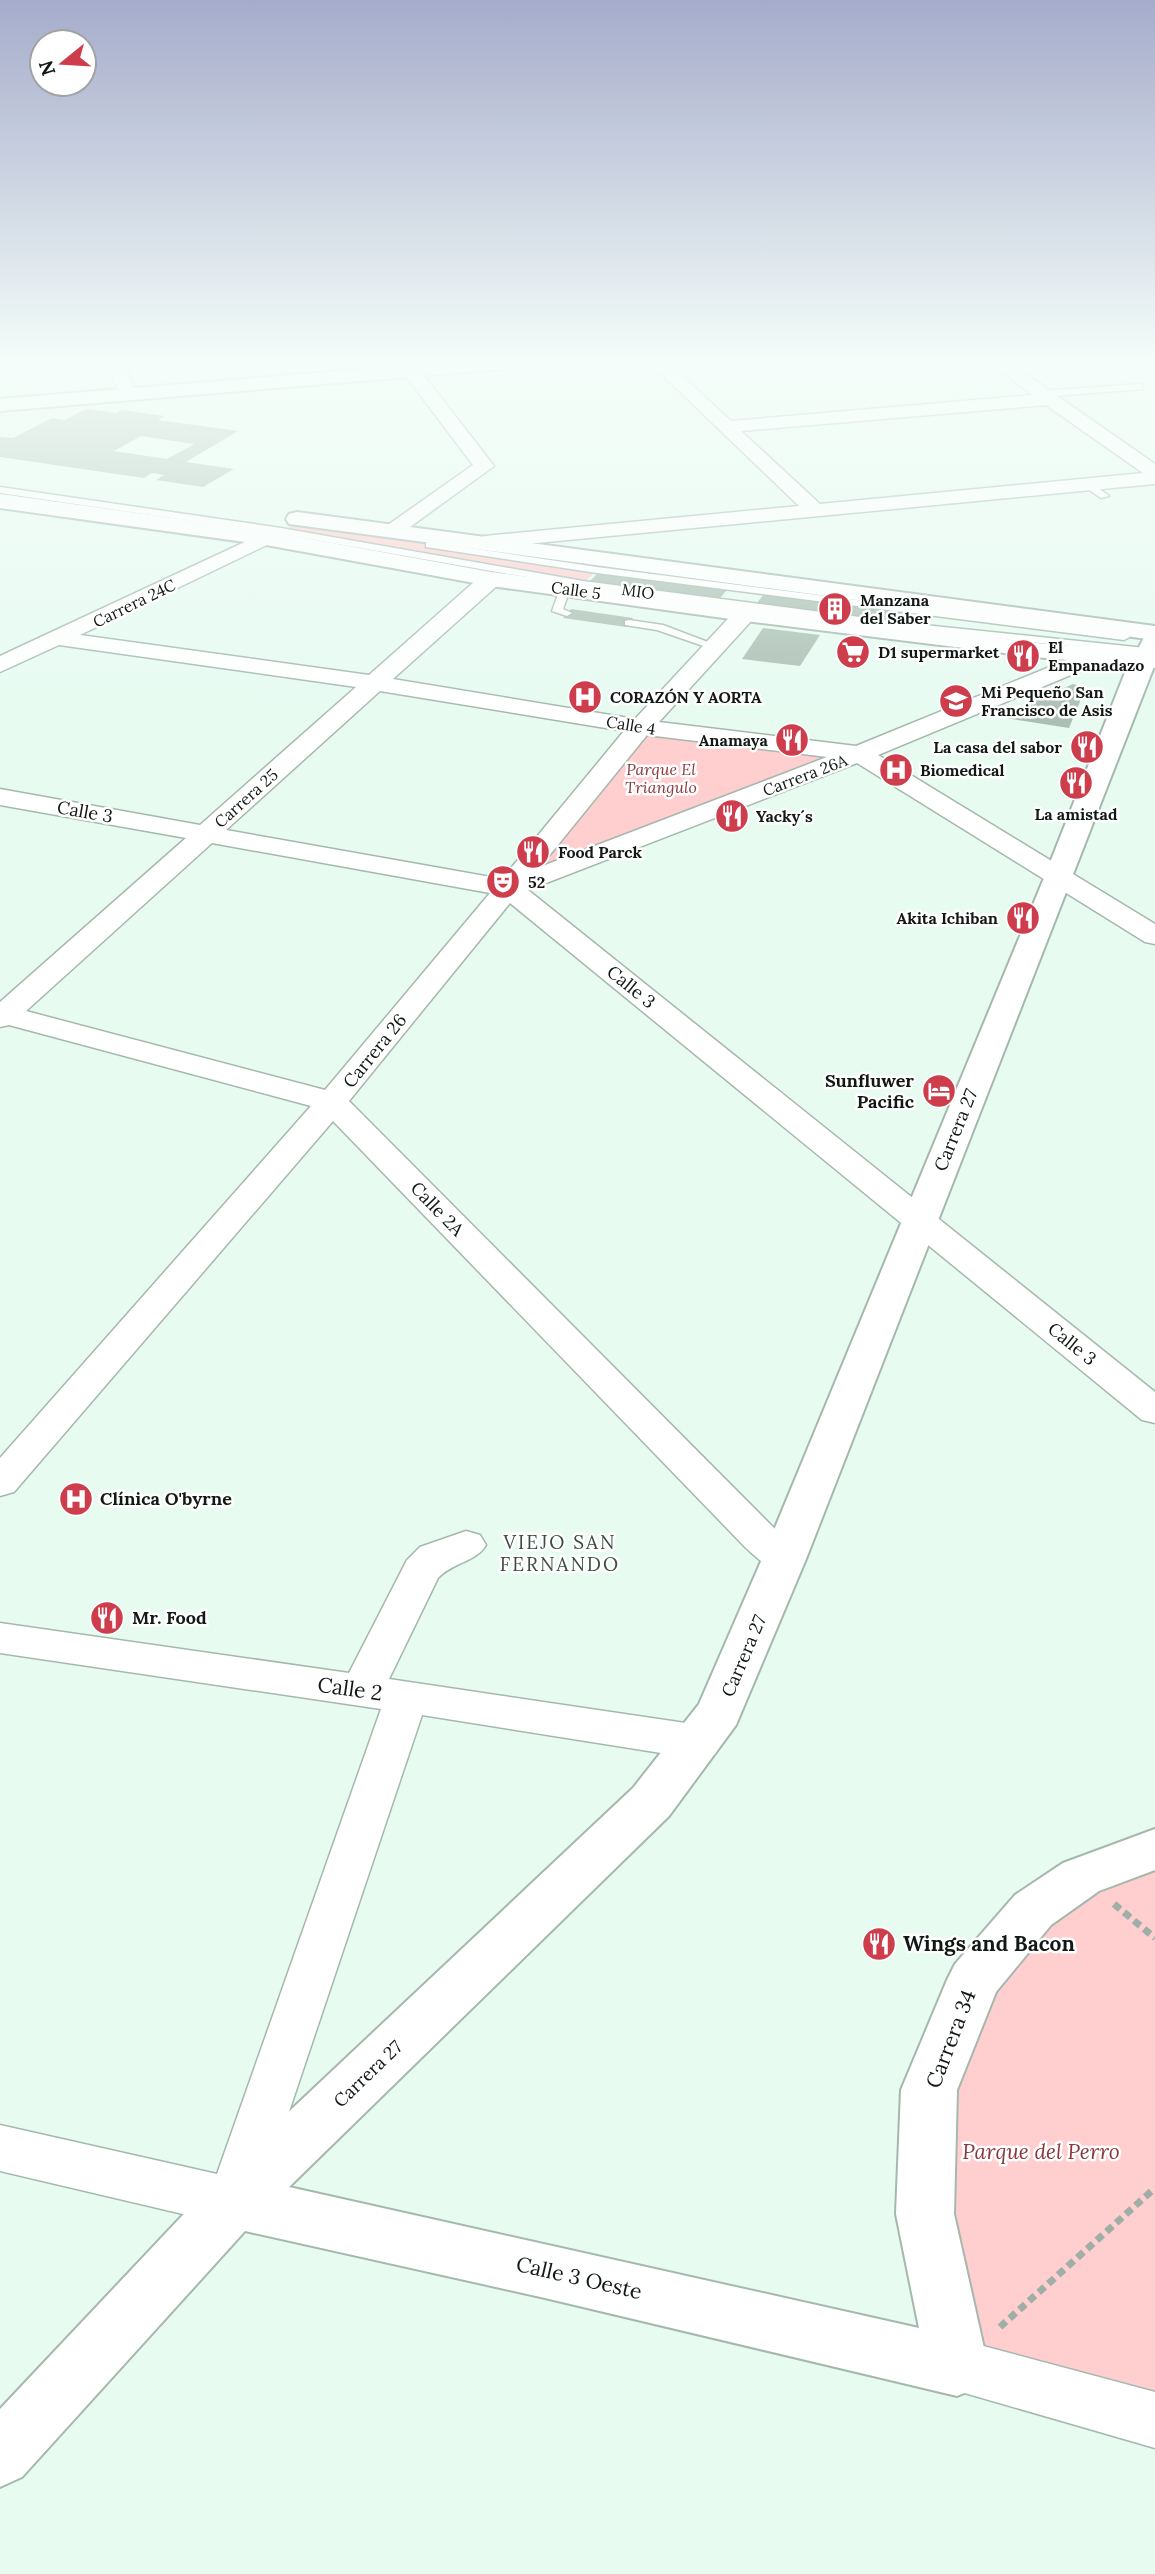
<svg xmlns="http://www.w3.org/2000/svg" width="1155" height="2574" viewBox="0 0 1155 2574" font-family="Lora,serif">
	<rect width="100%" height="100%" fill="#e7fbf1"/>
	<g fill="#ffcece">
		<polygon points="295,524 597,570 583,584 281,531"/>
		<polygon points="641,727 859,754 508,888"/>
		<polygon points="1155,1849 1155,2420 957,2366 925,2214 974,1980"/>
	</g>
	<g fill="#abbfb4" fill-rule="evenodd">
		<path d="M86,409L116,413L122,410L165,416L158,420L238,431L186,462L234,469L203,487L156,480L164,475L152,473L144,478L0,457V437L13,438L52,418L65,420ZM141,436L194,444L167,459L114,451Z"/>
		<polygon points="598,573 727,590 720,598 590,581"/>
		<polygon points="764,594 913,614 907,623 757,603"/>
		<polygon points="571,609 633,618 626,627 563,618"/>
		<polygon points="763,628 820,635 800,666 742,659"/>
		<polygon points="1073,684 1086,687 1069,728 999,717"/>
	</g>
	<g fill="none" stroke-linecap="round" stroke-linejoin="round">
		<g stroke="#a5b8ae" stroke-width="3">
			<g id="lane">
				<polygon points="1140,384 1143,385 1143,389 1042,397 1038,394 1042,391"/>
				<polygon points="1085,483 1091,483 1109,496 1101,498 1085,487"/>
				<polygon points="0,487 281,528 583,581 905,623 1155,649 1155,655 905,629 583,587 281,534 0,493"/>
				<polygon points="430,542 597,567 1124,634 1130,637 1124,640 597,573 426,547 426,543"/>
				<polygon points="565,586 570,589 563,609 572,613 567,616 552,611 560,589"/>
				<polygon points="629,620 663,625 721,647 715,650 657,630 625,625 625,621"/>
			</g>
		</g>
		<g stroke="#a5b8ae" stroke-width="3">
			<g id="street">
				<polygon points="107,363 123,363 136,393 133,397 121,397"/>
				<polygon points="396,363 414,363 494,466 399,535 385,535 382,531 385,527 473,465"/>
				<path d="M650,363H668L731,421L1033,395L990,363H1010L1155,464V484L485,548L478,546L475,542L478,538L485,536L799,506ZM1046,405L1143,473L820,504L741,431Z"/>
				<path d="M266,532L273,534L276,538L273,542L80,635L369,675L483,574H499L502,579L499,584L393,679L635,719L737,609H753L756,614L753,619L659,722L856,746L1091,650H1107L1110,655L1107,660L878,755L1155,924V944L1145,942L857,763L528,890L1155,1392V1423L1142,1420L510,903L349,1101L774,1528L798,1549L804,1559L798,1569C774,1576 763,1563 746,1548L333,1121L14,1492L0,1496V1458L311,1106L9,1025L0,1027V1002L186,838L0,805V789L200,825L356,687L59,645L0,672V656ZM380,691L624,731L502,879L226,830ZM647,735L827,757L540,867ZM212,843L490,893L325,1090L26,1011Z"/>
				<path d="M466,1531L480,1535L486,1545C476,1562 453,1562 438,1578L389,1679L699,1725L715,1730L721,1742L715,1754L699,1759L422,1715L253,2219L234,2226L0,2171V2125L217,2174L381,1709L0,1653V1623L349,1673L407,1560L420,1547Z"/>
				<polygon points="957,2339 1155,2392 1155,2448 937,2385 929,2366 937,2347"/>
			</g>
		</g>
		<g stroke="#a5b8ae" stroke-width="4">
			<g id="secondary">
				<polygon points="437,363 513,363 504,369 0,411 0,399"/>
				<polygon points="1155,632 1155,664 806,1559 736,1725 669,1816 289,2187 919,2328 896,2214 901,2090 947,1980 955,1964 1015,1895 1063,1863 1155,1829 1155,1870 1099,1891 1051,1925 996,1992 957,2090 954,2214 988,2366 979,2387 957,2396 545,2298 245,2231 22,2477 0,2487 0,2409 213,2183 633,1788 699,1704 762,1559 1044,878 1124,675 1146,634"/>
			</g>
		</g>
		<g stroke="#a5b8ae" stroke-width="4">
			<g id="primary">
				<polygon points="11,398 18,400 21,404 18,408 0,411 0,399"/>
				<polygon points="0,494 266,531 491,572 745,607 1045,644 1155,652 1155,668 1045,658 745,621 491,586 266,545 0,508"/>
				<polygon points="297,512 1155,626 1155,640 289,524 286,519 289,514"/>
			</g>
		</g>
		<g stroke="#9fafa7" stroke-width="7" stroke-dasharray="8 5" stroke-linecap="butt">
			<polyline points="1114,1904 1155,1938"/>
			<polyline points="1000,2327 1155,2188"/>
		</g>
		<use href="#lane" fill="#fff" fill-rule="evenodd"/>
		<use href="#street" fill="#fff" fill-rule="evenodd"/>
		<use href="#secondary" fill="#fff" fill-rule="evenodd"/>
		<use href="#primary" fill="#fff" fill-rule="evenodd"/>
	</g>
	<linearGradient id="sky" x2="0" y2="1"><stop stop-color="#a5accb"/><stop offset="0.5" stop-color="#f4fdf9"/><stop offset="1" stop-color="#f4fdf9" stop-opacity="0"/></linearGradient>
	<rect width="1155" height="723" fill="url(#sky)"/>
	<defs>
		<g id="building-disc" transform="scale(1.75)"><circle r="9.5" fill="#cd3d4c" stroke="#fff"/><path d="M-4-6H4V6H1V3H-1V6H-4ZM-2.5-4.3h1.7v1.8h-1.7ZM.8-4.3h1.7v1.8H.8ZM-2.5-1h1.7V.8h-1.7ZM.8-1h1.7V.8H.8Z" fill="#fff"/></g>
		<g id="supermarket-disc" transform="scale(1.75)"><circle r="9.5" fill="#cd3d4c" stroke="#fff"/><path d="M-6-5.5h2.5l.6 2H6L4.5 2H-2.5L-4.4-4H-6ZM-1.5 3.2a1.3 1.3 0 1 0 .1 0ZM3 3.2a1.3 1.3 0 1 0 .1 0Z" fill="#fff"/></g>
		<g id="restaurant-disc" transform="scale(1.75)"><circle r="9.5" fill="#cd3d4c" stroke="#fff"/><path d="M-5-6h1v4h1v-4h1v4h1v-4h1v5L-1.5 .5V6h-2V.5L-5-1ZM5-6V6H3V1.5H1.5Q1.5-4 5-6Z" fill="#fff"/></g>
		<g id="hospital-disc" transform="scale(1.75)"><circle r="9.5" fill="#cd3d4c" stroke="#fff"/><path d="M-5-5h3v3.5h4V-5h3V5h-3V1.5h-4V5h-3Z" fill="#fff"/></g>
		<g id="school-disc" transform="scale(1.75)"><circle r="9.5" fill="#cd3d4c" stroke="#fff"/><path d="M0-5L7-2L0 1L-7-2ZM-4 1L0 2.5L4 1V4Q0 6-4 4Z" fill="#fff"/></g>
		<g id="theatre-disc" transform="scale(1.75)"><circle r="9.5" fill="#cd3d4c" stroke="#fff"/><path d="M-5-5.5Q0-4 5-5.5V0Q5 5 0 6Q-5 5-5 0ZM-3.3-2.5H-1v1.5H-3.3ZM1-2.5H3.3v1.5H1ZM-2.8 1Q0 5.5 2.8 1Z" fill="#fff"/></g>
		<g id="hotel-disc" transform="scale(1.75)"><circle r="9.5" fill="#cd3d4c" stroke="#fff"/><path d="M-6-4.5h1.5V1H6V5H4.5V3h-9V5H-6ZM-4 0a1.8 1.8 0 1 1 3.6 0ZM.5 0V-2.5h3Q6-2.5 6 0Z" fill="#fff"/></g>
	</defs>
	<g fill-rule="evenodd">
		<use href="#building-disc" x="835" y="609"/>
		<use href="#supermarket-disc" x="853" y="652"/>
		<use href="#restaurant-disc" x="1023" y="656"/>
		<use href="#hospital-disc" x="585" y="697"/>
		<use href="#school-disc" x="956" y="701"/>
		<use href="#restaurant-disc" x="792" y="740"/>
		<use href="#restaurant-disc" x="1087" y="747"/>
		<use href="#hospital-disc" x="896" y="770"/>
		<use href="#restaurant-disc" x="1076" y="783"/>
		<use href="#restaurant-disc" x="732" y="816"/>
		<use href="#restaurant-disc" x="533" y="852"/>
		<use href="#theatre-disc" x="503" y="882"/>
		<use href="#restaurant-disc" x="1023" y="918"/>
		<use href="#hotel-disc" x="939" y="1091"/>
		<use href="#hospital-disc" x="76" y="1499"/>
		<use href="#restaurant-disc" x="107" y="1618"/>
		<use href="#restaurant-disc" x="879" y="1944"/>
	</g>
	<g text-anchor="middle" stroke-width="5" stroke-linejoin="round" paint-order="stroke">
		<g font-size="16" fill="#121915" stroke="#fff">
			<text transform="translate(576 590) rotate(8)" y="6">Calle 5</text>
			<text transform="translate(638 591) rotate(8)" y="6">MIO</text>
			<text transform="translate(134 603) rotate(-26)" y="6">Carrera 24C</text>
			<text transform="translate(631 725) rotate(9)" y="6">Calle 4</text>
			<text transform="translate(805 775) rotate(-21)" y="6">Carrera 26A</text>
			<text transform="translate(246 798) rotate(-42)" y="6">Carrera 25</text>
		</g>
		<g font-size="16" font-weight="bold" fill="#121915" stroke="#fff" text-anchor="start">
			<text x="860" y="606">Manzana<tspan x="860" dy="18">del Saber</tspan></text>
			<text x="1048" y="653">El<tspan x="1048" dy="18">Empanadazo</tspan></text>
			<text x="878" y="658">D1 supermarket</text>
			<text x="981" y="698">Mi Pequeño San<tspan x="981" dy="18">Francisco de Asis</tspan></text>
			<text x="610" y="703">CORAZÓN Y AORTA</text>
			<text x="768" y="746" text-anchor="end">Anamaya</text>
			<text x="1062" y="753" text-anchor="end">La casa del sabor</text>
			<text x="920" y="776">Biomedical</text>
			<text x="1076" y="820" text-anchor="middle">La amistad</text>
			<text x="756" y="822">Yacky´s</text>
			<text x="558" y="858">Food Parck</text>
			<text x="528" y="888">52</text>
			<text x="998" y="924" text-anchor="end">Akita Ichiban</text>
		</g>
		<g font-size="16" font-style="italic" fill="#89383d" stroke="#fff">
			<text x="661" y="775">Parque El<tspan x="661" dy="18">Triangulo</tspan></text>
		</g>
		<g font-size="18" fill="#121915" stroke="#fff">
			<text transform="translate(85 812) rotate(10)" y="6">Calle 3</text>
			<text transform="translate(631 987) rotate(39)" y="6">Calle 3</text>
			<text transform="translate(375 1051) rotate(-51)" y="6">Carrera 26</text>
			<text transform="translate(956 1130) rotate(-68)" y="6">Carrera 27</text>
			<text transform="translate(437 1209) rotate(46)" y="6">Calle 2A</text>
			<text transform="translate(1072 1344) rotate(39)" y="6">Calle 3</text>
			<text transform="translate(744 1656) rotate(-67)" y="6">Carrera 27</text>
			<text transform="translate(368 2074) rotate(-44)" y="6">Carrera 27</text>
		</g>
		<g font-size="18" font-weight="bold" fill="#121915" stroke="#fff" text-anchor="start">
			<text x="914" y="1087" text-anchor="end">Sunfluwer<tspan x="914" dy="21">Pacific</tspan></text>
			<text x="100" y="1505">Clínica O'byrne</text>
			<text x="132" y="1624">Mr. Food</text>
		</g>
		<g font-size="19" letter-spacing="2" fill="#3b4c43" stroke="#fff">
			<text x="560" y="1549">VIEJO SAN<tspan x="560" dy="22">FERNANDO</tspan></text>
		</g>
		<g font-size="21" fill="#121915" stroke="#fff">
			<text transform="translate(350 1689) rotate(8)" y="7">Calle 2</text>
			<text transform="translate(951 2039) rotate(-69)" y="7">Carrera 34</text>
			<text transform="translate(579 2278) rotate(13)" y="7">Calle 3 Oeste</text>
		</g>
		<g font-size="21" font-weight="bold" fill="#121915" stroke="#fff" text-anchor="start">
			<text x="903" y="1951">Wings and Bacon</text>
		</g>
		<g font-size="21" font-style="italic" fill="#89383d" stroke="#fff">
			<text x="1041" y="2159">Parque del Perro</text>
		</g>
	</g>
	<g transform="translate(63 63) rotate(252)"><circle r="33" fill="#ffffff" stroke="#a0a3a1" stroke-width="2"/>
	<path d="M0-5L12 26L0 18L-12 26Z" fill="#cd3d4c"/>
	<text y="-10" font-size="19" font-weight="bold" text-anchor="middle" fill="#121915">N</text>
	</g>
</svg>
